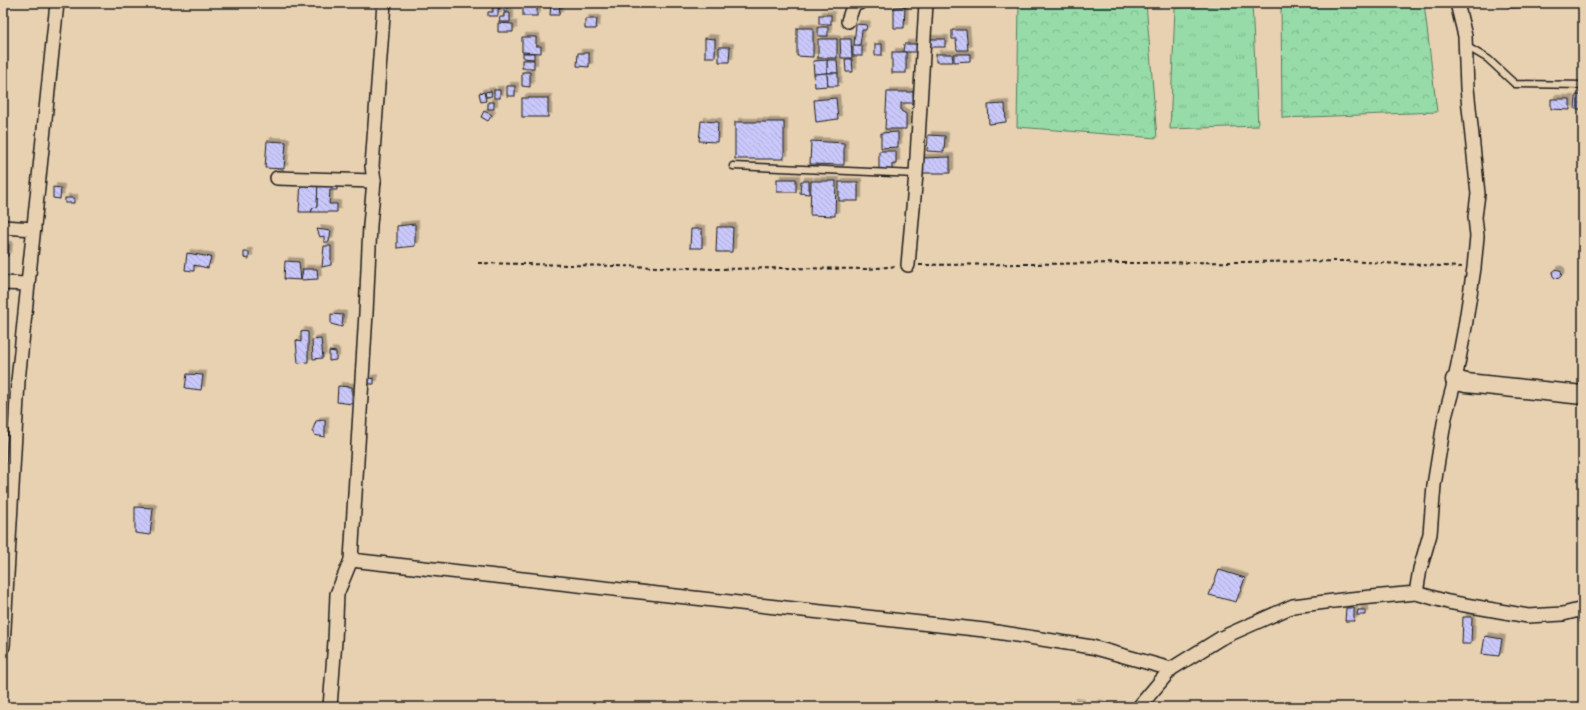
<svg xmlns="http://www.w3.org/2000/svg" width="1586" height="710" viewBox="0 0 1586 710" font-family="'Comic Neue',sans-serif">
	<defs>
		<pattern id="grass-tufts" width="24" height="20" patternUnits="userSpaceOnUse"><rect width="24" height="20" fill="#96dba8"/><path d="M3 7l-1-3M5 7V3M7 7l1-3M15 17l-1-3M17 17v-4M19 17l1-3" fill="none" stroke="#81bb90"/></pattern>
		<pattern id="park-crowns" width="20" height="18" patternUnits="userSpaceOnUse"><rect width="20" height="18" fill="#96dba8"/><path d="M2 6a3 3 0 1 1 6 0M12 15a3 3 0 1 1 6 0" fill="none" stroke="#81bb90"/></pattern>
		<pattern id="building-back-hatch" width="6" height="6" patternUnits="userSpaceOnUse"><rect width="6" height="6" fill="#c9c8fa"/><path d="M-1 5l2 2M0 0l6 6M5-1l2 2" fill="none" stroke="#acabd6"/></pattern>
		<filter id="shadow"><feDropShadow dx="3.5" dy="-3.5" stdDeviation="0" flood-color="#0004"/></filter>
	</defs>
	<rect width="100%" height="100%" fill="#e8d1b1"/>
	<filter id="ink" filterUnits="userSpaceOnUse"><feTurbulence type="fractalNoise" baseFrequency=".025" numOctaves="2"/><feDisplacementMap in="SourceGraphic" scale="8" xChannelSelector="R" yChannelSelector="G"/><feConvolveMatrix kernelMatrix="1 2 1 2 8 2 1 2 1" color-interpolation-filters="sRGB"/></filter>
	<g filter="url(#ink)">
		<polygon fill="url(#grass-tufts)" stroke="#597c62" points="1252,3 1258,126 1170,129 1175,8"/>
		<g fill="url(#park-crowns)" stroke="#597c62">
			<polygon points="1019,3 1146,3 1157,138 1017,127"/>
			<polygon points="1281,3 1424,3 1437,112 1282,118"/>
		</g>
		<g fill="url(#building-back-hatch)" stroke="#1c1c1c" filter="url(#shadow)">
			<rect x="477" y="3" width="9" height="3"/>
			<polygon points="499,3 507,3 507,12 504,12 504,9 499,9"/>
			<rect x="523" y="3" width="14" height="13"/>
			<polygon points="551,3 560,3 559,15 550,15"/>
			<rect x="585" y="3" width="7" height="3"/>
			<polygon points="1509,3 1534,3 1534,7 1509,8"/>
			<polygon points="493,7 498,7 498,16 488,16 488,12 493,12"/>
			<polygon points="894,7 905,7 904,28 894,28"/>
			<polygon points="504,13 510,13 510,22 499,22 500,17 504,17"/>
			<rect x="819" y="15" width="12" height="9"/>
			<polygon points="585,19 597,19 596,29 585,29"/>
			<polygon points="498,23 513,24 513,32 498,32"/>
			<polygon points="856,24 867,25 866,30 862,30 860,45 854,45"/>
			<rect x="818" y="27" width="10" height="9"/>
			<polygon points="797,28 813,28 813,57 797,56"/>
			<polygon points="952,30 966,30 968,50 957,50 956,39 952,39"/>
			<polygon points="522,37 536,37 536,46 541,46 541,53 522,52"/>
			<polygon points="705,38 715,39 715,57 705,57"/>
			<rect x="818" y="39" width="19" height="19"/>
			<polygon points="840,39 851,39 852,58 841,58"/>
			<rect x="928" y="39" width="17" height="8"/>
			<rect x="875" y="44" width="7" height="11"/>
			<polygon points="904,44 917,44 917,52 903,52"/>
			<rect x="853" y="46" width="9" height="10"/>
			<polygon points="719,47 730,47 729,62 719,62"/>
			<rect x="892" y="52" width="14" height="21"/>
			<polygon points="523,53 534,53 534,59 523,58"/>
			<polygon points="578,53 589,53 589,67 577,66"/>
			<polygon points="936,54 952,54 953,62 936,62"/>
			<polygon points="954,54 970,54 970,61 954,62"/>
			<polygon points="845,59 852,59 853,72 846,72"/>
			<rect x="522" y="60" width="12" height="8"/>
			<polygon points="827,60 837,60 838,73 827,73"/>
			<polygon points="827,60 827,73 814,74 813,61"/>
			<polygon points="522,72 530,72 530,87 522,86"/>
			<polygon points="827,73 828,86 815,87 814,74"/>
			<polygon points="827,73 838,73 838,86 828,86"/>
			<rect x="507" y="86" width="8" height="10"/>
			<rect x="494" y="90" width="6" height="8"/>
			<polygon points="491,91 492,96 486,97 485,92"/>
			<polygon points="484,92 486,101 481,102 479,93"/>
			<polygon points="887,92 913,92 914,103 901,103 901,111 906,114 906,129 885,129"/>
			<polygon points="1576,95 1583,95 1583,109 1575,109"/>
			<rect x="522" y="98" width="26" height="19"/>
			<polygon points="836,98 838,119 816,122 814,100"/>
			<polygon points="1551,99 1570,99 1570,110 1551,109"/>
			<rect x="488" y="102" width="6" height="7"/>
			<polygon points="1005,104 1006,122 989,124 988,105"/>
			<polygon points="484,111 492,115 488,121 481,117"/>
			<polygon points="701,121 718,122 717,142 699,141"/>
			<rect x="735" y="122" width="49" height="37"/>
			<polygon points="898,132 898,147 881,148 881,133"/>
			<polygon points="928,135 945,136 944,152 927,151"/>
			<polygon points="267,141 286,142 284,169 265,168"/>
			<polygon points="811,141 844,143 844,165 810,164"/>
			<polygon points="879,151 896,151 896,164 892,164 892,170 879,170"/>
			<polygon points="950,157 950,173 922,173 922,158"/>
			<rect x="777" y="179" width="19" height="13"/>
			<polygon points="301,181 318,181 317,207 313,208 311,212 299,212"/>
			<polygon points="318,181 337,183 337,190 330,190 329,204 337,204 337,212 311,212 313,208 317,207"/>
			<polygon points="801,181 809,181 809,194 800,193"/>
			<polygon points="811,181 836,181 835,216 810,215"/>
			<rect x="839" y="182" width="19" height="19"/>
			<polygon points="53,187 61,188 60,199 53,198"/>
			<rect x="65" y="198" width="9" height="5"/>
			<polygon points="415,224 415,246 397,248 397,226"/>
			<polygon points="717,227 733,227 732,252 716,252"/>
			<polygon points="317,229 331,231 329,242 324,242 324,236 320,237"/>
			<polygon points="691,229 702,229 702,248 690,248"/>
			<polygon points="3,245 9,245 8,256 3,256"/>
			<polygon points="324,246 331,246 331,265 322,267"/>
			<polygon points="244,252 249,252 249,259 244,258"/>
			<polygon points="187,253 211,257 208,268 194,265 194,271 185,270"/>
			<polygon points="285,261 299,262 301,280 284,279"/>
			<polygon points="303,269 317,269 318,279 301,280"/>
			<circle cx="1557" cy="274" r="4.5"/>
			<polygon points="331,314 343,315 342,327 331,324"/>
			<polygon points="301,331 308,332 308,362 298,363 296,340 301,342"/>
			<polygon points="321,339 323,358 313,359 312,340"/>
			<polygon points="329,351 336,352 336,360 329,361"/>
			<polygon points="187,374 203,375 201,390 185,388"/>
			<polygon points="374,378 374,384 368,384 368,379"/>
			<polygon points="338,386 352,387 352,404 337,402"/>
			<polygon points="325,420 325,437 314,435 314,432 312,432 316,421"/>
			<polygon points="135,507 153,508 150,535 135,533"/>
			<polygon points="1219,570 1245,578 1236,602 1209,595"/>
			<polygon points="1346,608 1354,608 1354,621 1345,621"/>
			<polygon points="1358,610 1365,610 1365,615 1357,615"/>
			<polygon points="1463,617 1472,617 1471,644 1462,644"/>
			<polygon points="1485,636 1502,639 1499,656 1482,654"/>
			<polygon points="1073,702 1081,703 1079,707 1071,707"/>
			<polygon points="1096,703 1107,707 1095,707"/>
		</g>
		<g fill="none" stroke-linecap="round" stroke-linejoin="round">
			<g stroke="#1c1c1c" stroke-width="9">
				<g id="lane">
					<polyline points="1466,46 1488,59 1515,84 1583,85"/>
					<polyline points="733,166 916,174"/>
				</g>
			</g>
			<g stroke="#1c1c1c" stroke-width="16">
				<g id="street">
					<polyline points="1457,3 1465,36 1467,88 1478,194 1475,217 1477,236 1474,268 1465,327 1455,380 1445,417 1434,485 1430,534 1420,569 1416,593 1448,602 1528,616 1563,614 1583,609"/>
					<polyline points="848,21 854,3 859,3"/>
					<polyline points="277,178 374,181"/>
					<polyline points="3,227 34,229"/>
					<polyline points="908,265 916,174 926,3"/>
					<polyline points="3,283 28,284"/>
					<polyline points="351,560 984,630 1092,647 1171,669"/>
					<polyline points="3,646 18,381 57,3"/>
					<polyline points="330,707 335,641 337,594 351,560 366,313 370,225 374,181 372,166 384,3"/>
					<polyline points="1139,707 1171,669 1221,638 1293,606 1350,599 1416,593"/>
				</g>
			</g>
			<g stroke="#1c1c1c" stroke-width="21">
				<polyline id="secondary" points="1455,380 1466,383 1583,395"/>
			</g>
			<g stroke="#1c1c1c" stroke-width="2" stroke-dasharray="4 3" stroke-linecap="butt">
				<polyline points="478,263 662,267 716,269 786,268 868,269 897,266"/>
				<polyline points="919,265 1344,261 1462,267"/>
			</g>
			<use href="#lane" stroke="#e8d1b1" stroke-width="6"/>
			<use href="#street" stroke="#e8d1b1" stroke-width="13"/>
			<use href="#secondary" stroke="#e8d1b1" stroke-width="18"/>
		</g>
	</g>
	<rect width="1586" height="710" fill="none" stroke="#e8d1b1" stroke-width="16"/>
	<rect x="8" y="8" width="1570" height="694" fill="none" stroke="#1c1c1c" stroke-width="1.5" filter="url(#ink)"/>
</svg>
